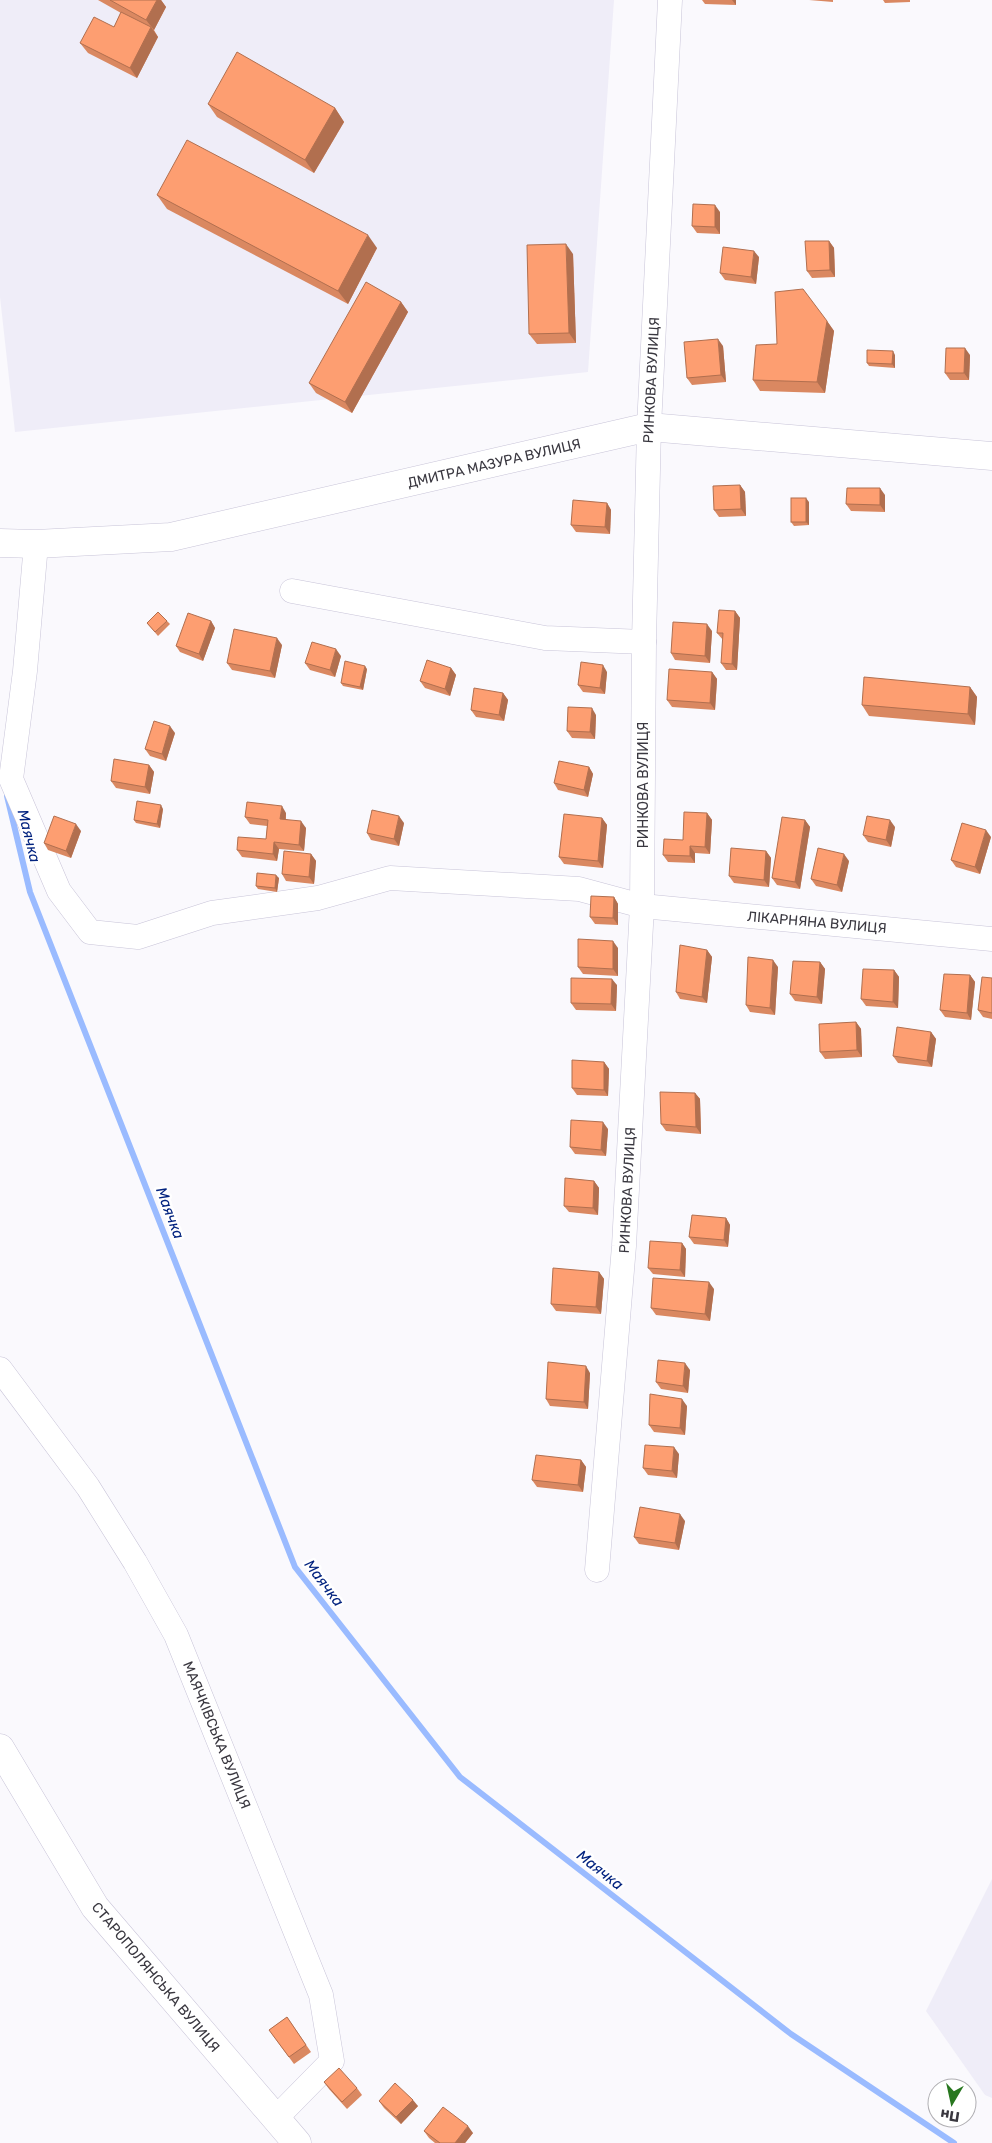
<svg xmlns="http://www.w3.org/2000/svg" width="992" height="2143" viewBox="0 0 992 2143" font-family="Rubik,sans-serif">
	<rect width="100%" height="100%" fill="#faf9fd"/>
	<g fill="#efedf8">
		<polygon points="0,0 614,0 588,372 15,432 0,297"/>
		<polygon points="992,1879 992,2098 985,2095 926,2011"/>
	</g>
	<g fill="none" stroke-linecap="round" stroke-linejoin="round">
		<polyline stroke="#9abbff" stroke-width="6" points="7,796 30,892 295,1567 460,1777 791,2034 954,2143"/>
		<g stroke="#c8c4d8" stroke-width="25">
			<g id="street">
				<polyline points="36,544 25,671 11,779 59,891 90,932 138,937 212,913 318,898 390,878 579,889 642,906 992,939"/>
				<polyline points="292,591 545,638 644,642"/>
				<polyline points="0,1369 88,1487 135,1562 176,1635 321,1995 332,2061 276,2118"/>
				<polyline points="597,1570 624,1246 642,906 644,642 649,427 670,0"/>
			</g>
		</g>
		<g stroke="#c8c4d8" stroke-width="29">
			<g id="secondary">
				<polyline points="0,543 36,544 171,537 649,427 992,456"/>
				<polyline points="0,1748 95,1907 297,2143"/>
			</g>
		</g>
		<use href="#street" stroke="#fff" stroke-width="24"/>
		<use href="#secondary" stroke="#fff" stroke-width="28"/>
	</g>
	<g fill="#da8861">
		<polygon points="98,0 161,0 166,7 154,30 158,37 137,78 88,53 80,43 114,27 121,13"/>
		<polygon points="702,0 736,0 736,5 705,4"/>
		<polygon points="809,0 833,0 833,2"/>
		<polygon points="883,0 910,0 910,2 885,3"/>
		<polygon points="208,104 335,108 344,122 314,173 217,117"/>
		<polygon points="157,195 377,248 348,304 167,209"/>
		<polygon points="720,212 720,234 697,233 692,226"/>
		<polygon points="829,241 834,248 835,277 812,278 807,271"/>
		<polygon points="573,254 576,343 537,344 529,334"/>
		<polygon points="759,257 756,284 725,280 720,273"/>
		<polygon points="401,302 408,312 352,413 316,393 309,383"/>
		<polygon points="827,321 834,331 825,393 760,391 753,380 777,344"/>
		<polygon points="723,346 726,382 692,385 687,378"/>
		<polygon points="895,355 895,368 869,366 867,363"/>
		<polygon points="970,355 969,380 950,380 945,373"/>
		<polygon points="740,485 745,492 746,516 719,517 714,510"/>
		<polygon points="885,495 885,512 851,511 846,504"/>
		<polygon points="809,502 809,525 794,526 791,522"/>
		<polygon points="607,503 611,510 610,534 576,532 571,525"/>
		<polygon points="735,611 740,618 737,670 726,670 721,663 723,640 717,633"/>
		<polygon points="167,621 170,624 158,636 147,623"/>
		<polygon points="211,621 215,628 203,661 180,652 176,646"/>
		<polygon points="712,631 710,663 675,660 671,653"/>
		<polygon points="282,645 275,678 232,670 227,663"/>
		<polygon points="341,656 335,677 310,670 305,663"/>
		<polygon points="451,668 456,675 450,696 425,688 420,681"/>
		<polygon points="367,669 363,690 343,686 341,683"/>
		<polygon points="607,672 605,694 583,692 578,685"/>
		<polygon points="712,672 717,679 715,710 672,707 667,700"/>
		<polygon points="970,687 977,697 975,725 869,716 862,705"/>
		<polygon points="503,693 508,700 504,721 476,717 471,710"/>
		<polygon points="596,715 595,739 572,738 567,731"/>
		<polygon points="175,733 166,761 150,756 145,749"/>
		<polygon points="149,765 154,772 150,794 116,788 111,781"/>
		<polygon points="589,767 593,774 588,797 558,790 554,783"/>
		<polygon points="163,809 160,828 136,823 134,820"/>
		<polygon points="286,813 286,819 306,828 304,851 279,849 277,861 242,857 237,850 266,839 267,826 250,824 245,817"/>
		<polygon points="707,813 712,820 710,854 695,853 695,863 668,862 663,855 683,840"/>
		<polygon points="602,818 607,825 603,868 564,864 559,857"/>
		<polygon points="805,820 810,827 800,889 777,885 772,878"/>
		<polygon points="404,823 399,846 371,840 367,833"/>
		<polygon points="895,827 891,847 868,842 863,835"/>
		<polygon points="81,831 71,858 48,850 44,843"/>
		<polygon points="991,837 980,874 956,867 951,860"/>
		<polygon points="766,851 771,858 769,887 734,883 729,876"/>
		<polygon points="311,854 316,861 314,884 286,881 282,874"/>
		<polygon points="849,861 842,892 816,886 811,879"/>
		<polygon points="279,878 277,892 258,889 256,886"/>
		<polygon points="614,897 618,904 618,925 595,924 590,917"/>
		<polygon points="618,948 618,976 583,974 578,967"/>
		<polygon points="707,950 712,957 707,1003 680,999 676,992"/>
		<polygon points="820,962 825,969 822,1004 795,1001 790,994"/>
		<polygon points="778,967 775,1015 750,1012 746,1005"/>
		<polygon points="894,970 899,977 898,1008 866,1006 861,999"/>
		<polygon points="970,975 975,982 971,1020 945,1017 940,1010"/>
		<polygon points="992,978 992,1019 983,1017 978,1010"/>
		<polygon points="617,985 616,1011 576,1010 571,1003"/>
		<polygon points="856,1022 861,1029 862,1057 825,1059 820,1052"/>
		<polygon points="931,1032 936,1039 932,1067 898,1063 893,1056"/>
		<polygon points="604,1062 609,1069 608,1096 577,1095 572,1088"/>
		<polygon points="695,1093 700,1099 701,1134 666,1131 661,1124"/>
		<polygon points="608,1129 606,1156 575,1154 570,1147"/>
		<polygon points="594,1181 599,1188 598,1215 569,1212 564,1206"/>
		<polygon points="726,1218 730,1225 728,1247 694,1244 689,1237"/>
		<polygon points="682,1243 686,1249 685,1277 653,1274 648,1268"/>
		<polygon points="599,1272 604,1279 601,1314 556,1311 551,1304"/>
		<polygon points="714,1289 710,1321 656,1315 651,1308"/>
		<polygon points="690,1370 688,1393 661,1389 656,1382"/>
		<polygon points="590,1373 588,1409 550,1406 546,1399"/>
		<polygon points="687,1406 685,1435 654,1432 649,1425"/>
		<polygon points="679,1454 677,1478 648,1475 643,1468"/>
		<polygon points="581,1460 586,1467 583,1492 537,1487 532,1480"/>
		<polygon points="685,1521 679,1550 639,1544 634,1537"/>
		<polygon points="287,2017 311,2052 294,2064 269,2030"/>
		<polygon points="324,2082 357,2088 362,2095 347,2109 329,2089"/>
		<polygon points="379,2101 418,2106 401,2124 384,2108"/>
		<polygon points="424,2131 473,2133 465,2143 435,2143 429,2138"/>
	</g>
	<g fill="#b16f4f">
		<polygon points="157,0 161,0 166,7 154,30 146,20"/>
		<polygon points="732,0 736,0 736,5"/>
		<polygon points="151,27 158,37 137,78 130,68"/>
		<polygon points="335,108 344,122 314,173 305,160"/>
		<polygon points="715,205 720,212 720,234 715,227"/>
		<polygon points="368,235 377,248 348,304 338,291"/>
		<polygon points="829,241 834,248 835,277 830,270"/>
		<polygon points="566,244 573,254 576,343 569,333"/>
		<polygon points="754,251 759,257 756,284 751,277"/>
		<polygon points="401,302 408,312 352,413 345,402"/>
		<polygon points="827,321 834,331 825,393 817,382"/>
		<polygon points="718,339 723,346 726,382 721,375"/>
		<polygon points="965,348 970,355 969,380 964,373"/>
		<polygon points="893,351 895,355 895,368 892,364"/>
		<polygon points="740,485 745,492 746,516 741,509"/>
		<polygon points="880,488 885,495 885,512 880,505"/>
		<polygon points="806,498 809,502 809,525 806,522"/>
		<polygon points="607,503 611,510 610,534 605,527"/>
		<polygon points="735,611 740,618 737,670 732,664"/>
		<polygon points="211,621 215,628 203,661 199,654"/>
		<polygon points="707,624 712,631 710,663 705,656"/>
		<polygon points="277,638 282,645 275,678 270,671"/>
		<polygon points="336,649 341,656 335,677 330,670"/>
		<polygon points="603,665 607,672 605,694 600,688"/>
		<polygon points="365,666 367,669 363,690 360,687"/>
		<polygon points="451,668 456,675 450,696 445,689"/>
		<polygon points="712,672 717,679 715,710 710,703"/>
		<polygon points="970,687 977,697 975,725 968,714"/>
		<polygon points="503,693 508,700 504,721 499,715"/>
		<polygon points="592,708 596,715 595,739 590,732"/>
		<polygon points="170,726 175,733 166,761 162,754"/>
		<polygon points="149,765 154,772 150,794 145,787"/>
		<polygon points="589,767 593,774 588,797 584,790"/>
		<polygon points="161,805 163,809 160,828 157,824"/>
		<polygon points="282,806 286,813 285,826 280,819"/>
		<polygon points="707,813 712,820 710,854 705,847"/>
		<polygon points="399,816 404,823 399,846 394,839"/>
		<polygon points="602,818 607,825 603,868 598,861"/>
		<polygon points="805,820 810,827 800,889 795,882"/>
		<polygon points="890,820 895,827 891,847 886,840"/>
		<polygon points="301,821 306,828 304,851 299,845"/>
		<polygon points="76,824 81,831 71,858 66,851"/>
		<polygon points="986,830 991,837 980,874 975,867"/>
		<polygon points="274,842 279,849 277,861 273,854"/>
		<polygon points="690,846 695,853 695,863 690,856"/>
		<polygon points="766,851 771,858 769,887 764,880"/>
		<polygon points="311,854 316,861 314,884 309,877"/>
		<polygon points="844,854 849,861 842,892 837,885"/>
		<polygon points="276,875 279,878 277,892 275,888"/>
		<polygon points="614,897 618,904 618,925 613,918"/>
		<polygon points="613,941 618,948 618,976 613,969"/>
		<polygon points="707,950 712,957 707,1003 702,997"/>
		<polygon points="773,960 778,967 775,1015 770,1008"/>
		<polygon points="820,962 825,969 822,1004 817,997"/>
		<polygon points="894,970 899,977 898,1008 893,1002"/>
		<polygon points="970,975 975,982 971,1020 967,1013"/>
		<polygon points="612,979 617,985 616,1011 611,1004"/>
		<polygon points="856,1022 861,1029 862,1057 857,1050"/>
		<polygon points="931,1032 936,1039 932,1067 927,1061"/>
		<polygon points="604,1062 609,1069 608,1096 604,1090"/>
		<polygon points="695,1093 700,1099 701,1134 696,1127"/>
		<polygon points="603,1122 608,1129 606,1156 601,1150"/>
		<polygon points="594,1181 599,1188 598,1215 593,1208"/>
		<polygon points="726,1218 730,1225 728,1247 724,1240"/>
		<polygon points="682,1243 686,1249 685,1277 680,1270"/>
		<polygon points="599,1272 604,1279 601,1314 596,1307"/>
		<polygon points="709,1282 714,1289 710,1321 705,1314"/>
		<polygon points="685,1363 690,1370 688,1393 683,1386"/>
		<polygon points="586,1366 590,1373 588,1409 584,1402"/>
		<polygon points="682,1399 687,1406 685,1435 680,1428"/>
		<polygon points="674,1447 679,1454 677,1478 672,1471"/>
		<polygon points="581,1460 586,1467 583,1492 578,1485"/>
		<polygon points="680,1514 685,1521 679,1550 675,1543"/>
		<polygon points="413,2100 418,2106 401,2124 396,2117"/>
		<polygon points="468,2126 473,2133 465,2143 455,2143"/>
	</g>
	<g fill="#fd9e71" stroke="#b16f4f">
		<polygon points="110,0 157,0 146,20"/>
		<polygon points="121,12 151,27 130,68 80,43 94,17 114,27"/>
		<polygon points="237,52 335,108 305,160 208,104"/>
		<polygon points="187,140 368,235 338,291 157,195"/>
		<polygon points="693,204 715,205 715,227 692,226"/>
		<polygon points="805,241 829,241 830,270 807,271"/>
		<polygon points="566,244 569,333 529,334 527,245"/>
		<polygon points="723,247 754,251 751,277 720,273"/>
		<polygon points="366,282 401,302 345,402 309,383"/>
		<polygon points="803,289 827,321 817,382 753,380 756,345 777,344 775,292"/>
		<polygon points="718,339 721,375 687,378 684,342"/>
		<polygon points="946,348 965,348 964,373 945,373"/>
		<polygon points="867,350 893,351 892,364 867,363"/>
		<polygon points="740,485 741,509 714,510 713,486"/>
		<polygon points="847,488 880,488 880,505 846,504"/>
		<rect x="791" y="498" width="15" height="24"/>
		<polygon points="573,500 607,503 605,527 571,525"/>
		<polygon points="719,610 735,611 732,664 721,663 723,633 717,633"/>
		<polygon points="158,612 167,621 155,632 147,623"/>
		<polygon points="188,613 211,621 199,654 176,646"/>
		<polygon points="673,622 707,624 705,656 671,653"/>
		<polygon points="234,629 277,638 270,671 227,663"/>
		<polygon points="312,642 336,649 330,670 305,663"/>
		<polygon points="427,660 451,668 445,689 420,681"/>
		<polygon points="345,661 365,666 360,687 341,683"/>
		<polygon points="581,662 603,665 600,688 578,685"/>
		<polygon points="669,669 712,672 710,703 667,700"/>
		<polygon points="864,677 970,687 968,714 862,705"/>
		<polygon points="474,688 503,693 499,715 471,710"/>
		<polygon points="568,707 592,708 590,732 567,731"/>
		<polygon points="154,721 170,726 162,754 145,749"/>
		<polygon points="114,759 149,765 145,787 111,781"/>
		<polygon points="559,761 589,767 584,790 554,783"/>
		<polygon points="137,801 161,805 157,824 134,820"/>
		<polygon points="247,802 282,806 280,819 301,821 299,845 274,842 273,854 237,850 238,837 266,839 268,820 245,817"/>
		<polygon points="372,810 399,816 394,839 367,833"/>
		<polygon points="684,812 707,813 705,847 690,846 690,856 663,855 664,839 683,840"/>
		<polygon points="564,814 602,818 598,861 559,857"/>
		<polygon points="54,816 76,824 66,851 44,843"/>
		<polygon points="867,816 890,820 886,840 863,835"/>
		<polygon points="782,817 805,820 795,882 772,878"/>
		<polygon points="962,823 986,830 975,867 951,860"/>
		<polygon points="731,848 766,851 764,880 729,876"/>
		<polygon points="818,848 844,854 837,885 811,879"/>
		<polygon points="284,851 311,854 309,877 282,874"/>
		<polygon points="257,873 276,875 275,888 256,886"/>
		<polygon points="591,896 614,897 613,918 590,917"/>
		<polygon points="578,939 613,941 613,969 578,967"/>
		<polygon points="680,945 707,950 702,997 676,992"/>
		<polygon points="748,957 773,960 770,1008 746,1005"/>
		<polygon points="793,961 820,962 817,997 790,994"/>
		<polygon points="863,969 894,970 893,1002 861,999"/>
		<polygon points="944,974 970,975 967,1013 940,1010"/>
		<polygon points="982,977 992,978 992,1013 978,1010"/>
		<polygon points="571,978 612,979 611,1004 571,1003"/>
		<polygon points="856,1022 857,1050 820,1052 819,1024"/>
		<polygon points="897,1027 931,1032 927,1061 893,1056"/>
		<polygon points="572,1060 604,1062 604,1090 572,1088"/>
		<polygon points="660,1092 695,1093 696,1127 661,1124"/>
		<polygon points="571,1120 603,1122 601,1150 570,1147"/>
		<polygon points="565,1178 594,1181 593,1208 564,1206"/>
		<polygon points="692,1215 726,1218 724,1240 689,1237"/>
		<polygon points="650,1241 682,1243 680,1270 648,1268"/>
		<polygon points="553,1268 599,1272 596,1307 551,1304"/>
		<polygon points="653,1278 709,1282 705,1314 651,1308"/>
		<polygon points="658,1360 685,1363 683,1386 656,1382"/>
		<polygon points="548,1362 586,1366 584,1402 546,1399"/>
		<polygon points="650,1394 682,1399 680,1428 649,1425"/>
		<polygon points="645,1445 674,1447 672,1471 643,1468"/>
		<polygon points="536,1455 581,1460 578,1485 532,1480"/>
		<polygon points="640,1507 680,1514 675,1543 634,1537"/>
		<polygon points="287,2017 306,2045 289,2057 269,2030"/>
		<polygon points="339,2068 357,2088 342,2102 324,2082"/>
		<polygon points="395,2083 413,2100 396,2117 379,2101"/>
		<polygon points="443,2107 468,2126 455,2143 440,2143 424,2131"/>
	</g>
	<g text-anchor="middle" stroke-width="5" stroke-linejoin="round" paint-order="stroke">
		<g font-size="14" fill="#3a3840" stroke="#fff">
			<text transform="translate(651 380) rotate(-87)" y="5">РИНКОВА ВУЛИЦЯ</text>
			<text transform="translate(494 463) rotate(-13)" y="5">ДМИТРА МАЗУРА ВУЛИЦЯ</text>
			<text transform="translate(643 785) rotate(-90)" y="5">РИНКОВА ВУЛИЦЯ</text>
			<text transform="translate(817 922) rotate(5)" y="5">ЛІКАРНЯНА ВУЛИЦЯ</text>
			<text transform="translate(627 1190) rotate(-87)" y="5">РИНКОВА ВУЛИЦЯ</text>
			<text transform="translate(217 1735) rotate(68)" y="5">МАЯЧКІВСЬКА ВУЛИЦЯ</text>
			<text transform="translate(156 1977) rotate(50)" y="5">СТАРОПОЛЯНСЬКА ВУЛИЦЯ</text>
		</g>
		<g font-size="15" font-style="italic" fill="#03237f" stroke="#fff">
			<text transform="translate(29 836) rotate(76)" y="5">Маячка</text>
			<text transform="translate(170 1213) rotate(69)" y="5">Маячка</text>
			<text transform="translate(324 1583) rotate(53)" y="5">Маячка</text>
			<text transform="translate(600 1870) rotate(38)" y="5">Маячка</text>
		</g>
	</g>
	<g transform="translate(952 2103) rotate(189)"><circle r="24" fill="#ffffff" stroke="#b0afb3"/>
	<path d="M0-4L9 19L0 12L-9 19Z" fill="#28771f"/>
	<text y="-8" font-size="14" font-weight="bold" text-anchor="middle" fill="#3a3840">Пн</text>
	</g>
</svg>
